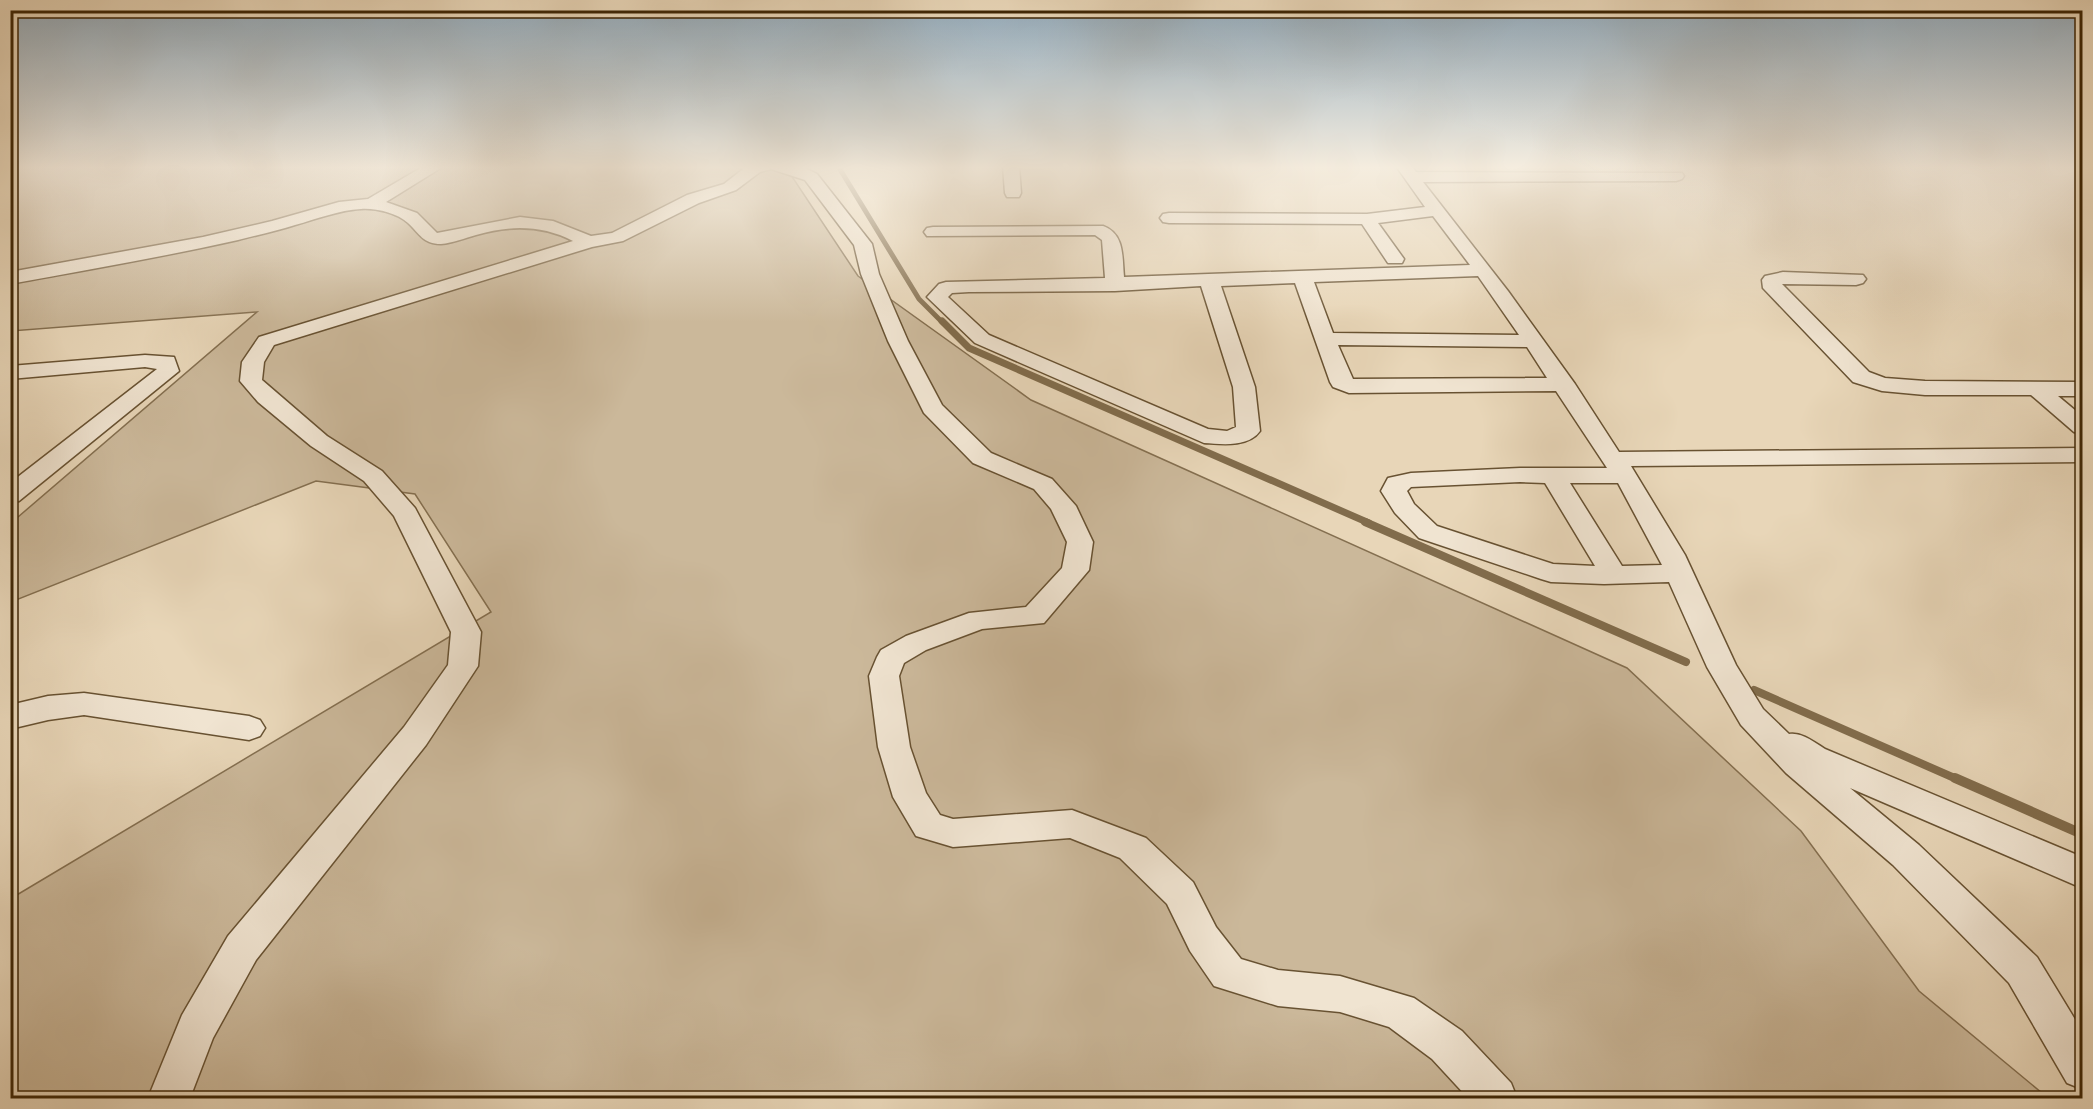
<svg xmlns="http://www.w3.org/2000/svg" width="2093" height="1109" viewBox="0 0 2093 1109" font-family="Vollkorn,serif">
	<rect width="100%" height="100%" fill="#e8d6b8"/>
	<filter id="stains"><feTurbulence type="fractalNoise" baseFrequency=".00333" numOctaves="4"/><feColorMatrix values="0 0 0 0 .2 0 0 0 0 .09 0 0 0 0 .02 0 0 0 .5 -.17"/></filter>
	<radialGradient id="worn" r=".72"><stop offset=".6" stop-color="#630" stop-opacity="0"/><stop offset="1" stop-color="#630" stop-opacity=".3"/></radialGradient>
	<polygon fill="#cbb89a" stroke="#846f50" stroke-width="1.5" points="11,166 785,166 858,276 1031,400 1627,668 1801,831 1919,991 2048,1098 11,1098 10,899 491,612 415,494 316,481 11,602 11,523 257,312 11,331"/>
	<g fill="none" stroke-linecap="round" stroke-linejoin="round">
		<polyline stroke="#816c4c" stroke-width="5" points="838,166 919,299 943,323"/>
		<polyline stroke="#816c4c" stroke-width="7" points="942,321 969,348 1369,523"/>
		<g stroke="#816c4c" stroke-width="8">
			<polyline points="1365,522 1686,662"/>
			<polyline points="1754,690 1959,780"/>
		</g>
		<polyline stroke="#816c4c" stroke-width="10" points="1955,778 2082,834"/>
		<g stroke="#685232" stroke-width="3">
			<g id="minor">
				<path d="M424,166H444L386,202L417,213L437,233L520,217L553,221L591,236L612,233L687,195L724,184L747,166H801L817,174L872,244L879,274L908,341L942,405L991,453L1052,479L1076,506L1093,542L1089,570L1044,623L982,629L926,650L904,663L899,676L910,747L926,793L940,815L953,819L1072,810L1146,838L1193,882L1216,927L1241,959L1278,970L1340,976L1414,998L1462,1031L1511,1083L1517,1098H1468L1432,1059L1389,1027L1340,1012L1278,1006L1214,986L1190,951L1167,904L1120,858L1070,838L953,847L916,836L893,797L878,747L869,676L877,657L881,650L906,636L969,613L1026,607L1062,568L1067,542L1051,509L1034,489L973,463L924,413L888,341L861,274L854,245L805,180L771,169L760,172L736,190L699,203L623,241L592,247L274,345L264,362L262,380L327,436L382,471L415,508L481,632L478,666L426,745L256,960L213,1038L190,1098H148L182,1015L228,936L404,727L448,665L451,632L394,516L364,481L311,446L258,402L240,381L242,362L259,337L573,241C542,225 510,225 476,235C465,238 453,243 441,244C423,244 420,234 408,223C397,213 376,208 361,209C339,210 317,219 295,225C277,231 257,235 238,240C163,257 86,270 10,284V272L203,237L272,221L339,202L368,199Z"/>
				<polygon points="1003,166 1019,166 1021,193 1019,197 1007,197 1005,193"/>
				<path d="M1396,166H1412L1416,172L1682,173L1684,176L1682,179L1676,181L1423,182L1508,291L1575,384L1619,452L2082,448V462L1631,466L1685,555L1736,665L1763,709L1789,734C1802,732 1814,742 1825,749L2082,857V888L1850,788L1919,845L2037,957L2082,1031V1089L2067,1083L2009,983L1893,865L1786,773L1741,725L1707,667L1669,582L1604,584L1551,582L1541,579L1419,538L1395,513L1381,491L1388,478L1411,473L1520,468H1607L1556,391L1349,393L1333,387L1330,382L1295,283L1221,286L1255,387L1260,431C1248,448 1221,444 1204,443L975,343L927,297L939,284L946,282L1105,278L1102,240L1095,235L927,236L924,232L927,228L933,227L1103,226C1125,234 1122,257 1124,277L1470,265L1433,216L1378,223L1404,259L1402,263H1388L1362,224L1169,223L1163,222L1160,218L1163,214L1169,213L1367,214L1425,207ZM1478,276L1519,335L1333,333L1314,282ZM1201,286L1233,387L1236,427L1227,431L1208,429L989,335L948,297L952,293L969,292L1115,291ZM1338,345L1527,347L1547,378L1353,379ZM1520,482L1545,483L1595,566L1553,564L1437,526L1414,504L1407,491L1411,487ZM1570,483H1618L1662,565L1622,566Z"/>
				<polygon points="1783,272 1863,275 1866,279 1863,283 1856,285 1782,284 1869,372 1885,378 1925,381 2082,382 2082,396 2058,396 2082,416 2082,434 2074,432 2031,395 1925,395 1882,391 1853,382 1763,288 1762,280 1765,276"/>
				<polygon points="145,355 174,357 179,371 19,501 10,503 10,483 157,369 145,367 10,379 10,366"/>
				<polygon points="84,693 249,716 260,720 265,728 260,736 249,740 84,715 48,720 10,729 10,705 48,696"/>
			</g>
		</g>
		<use href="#minor" fill="#f0e4d1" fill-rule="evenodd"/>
	</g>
	<linearGradient id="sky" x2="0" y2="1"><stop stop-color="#91aabc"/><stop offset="0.52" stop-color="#f5eddf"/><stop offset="1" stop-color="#f5eddf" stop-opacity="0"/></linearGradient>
	<rect width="2093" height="322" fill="url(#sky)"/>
	<rect width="2093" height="1109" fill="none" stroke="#e8d6b8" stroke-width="36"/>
	<rect x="12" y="12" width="2069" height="1085" fill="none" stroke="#3e2605" stroke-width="3"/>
	<rect x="18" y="18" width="2057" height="1073" fill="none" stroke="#3e2605" stroke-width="1.5"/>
	<rect width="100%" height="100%" filter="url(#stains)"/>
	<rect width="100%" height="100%" fill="url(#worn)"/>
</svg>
